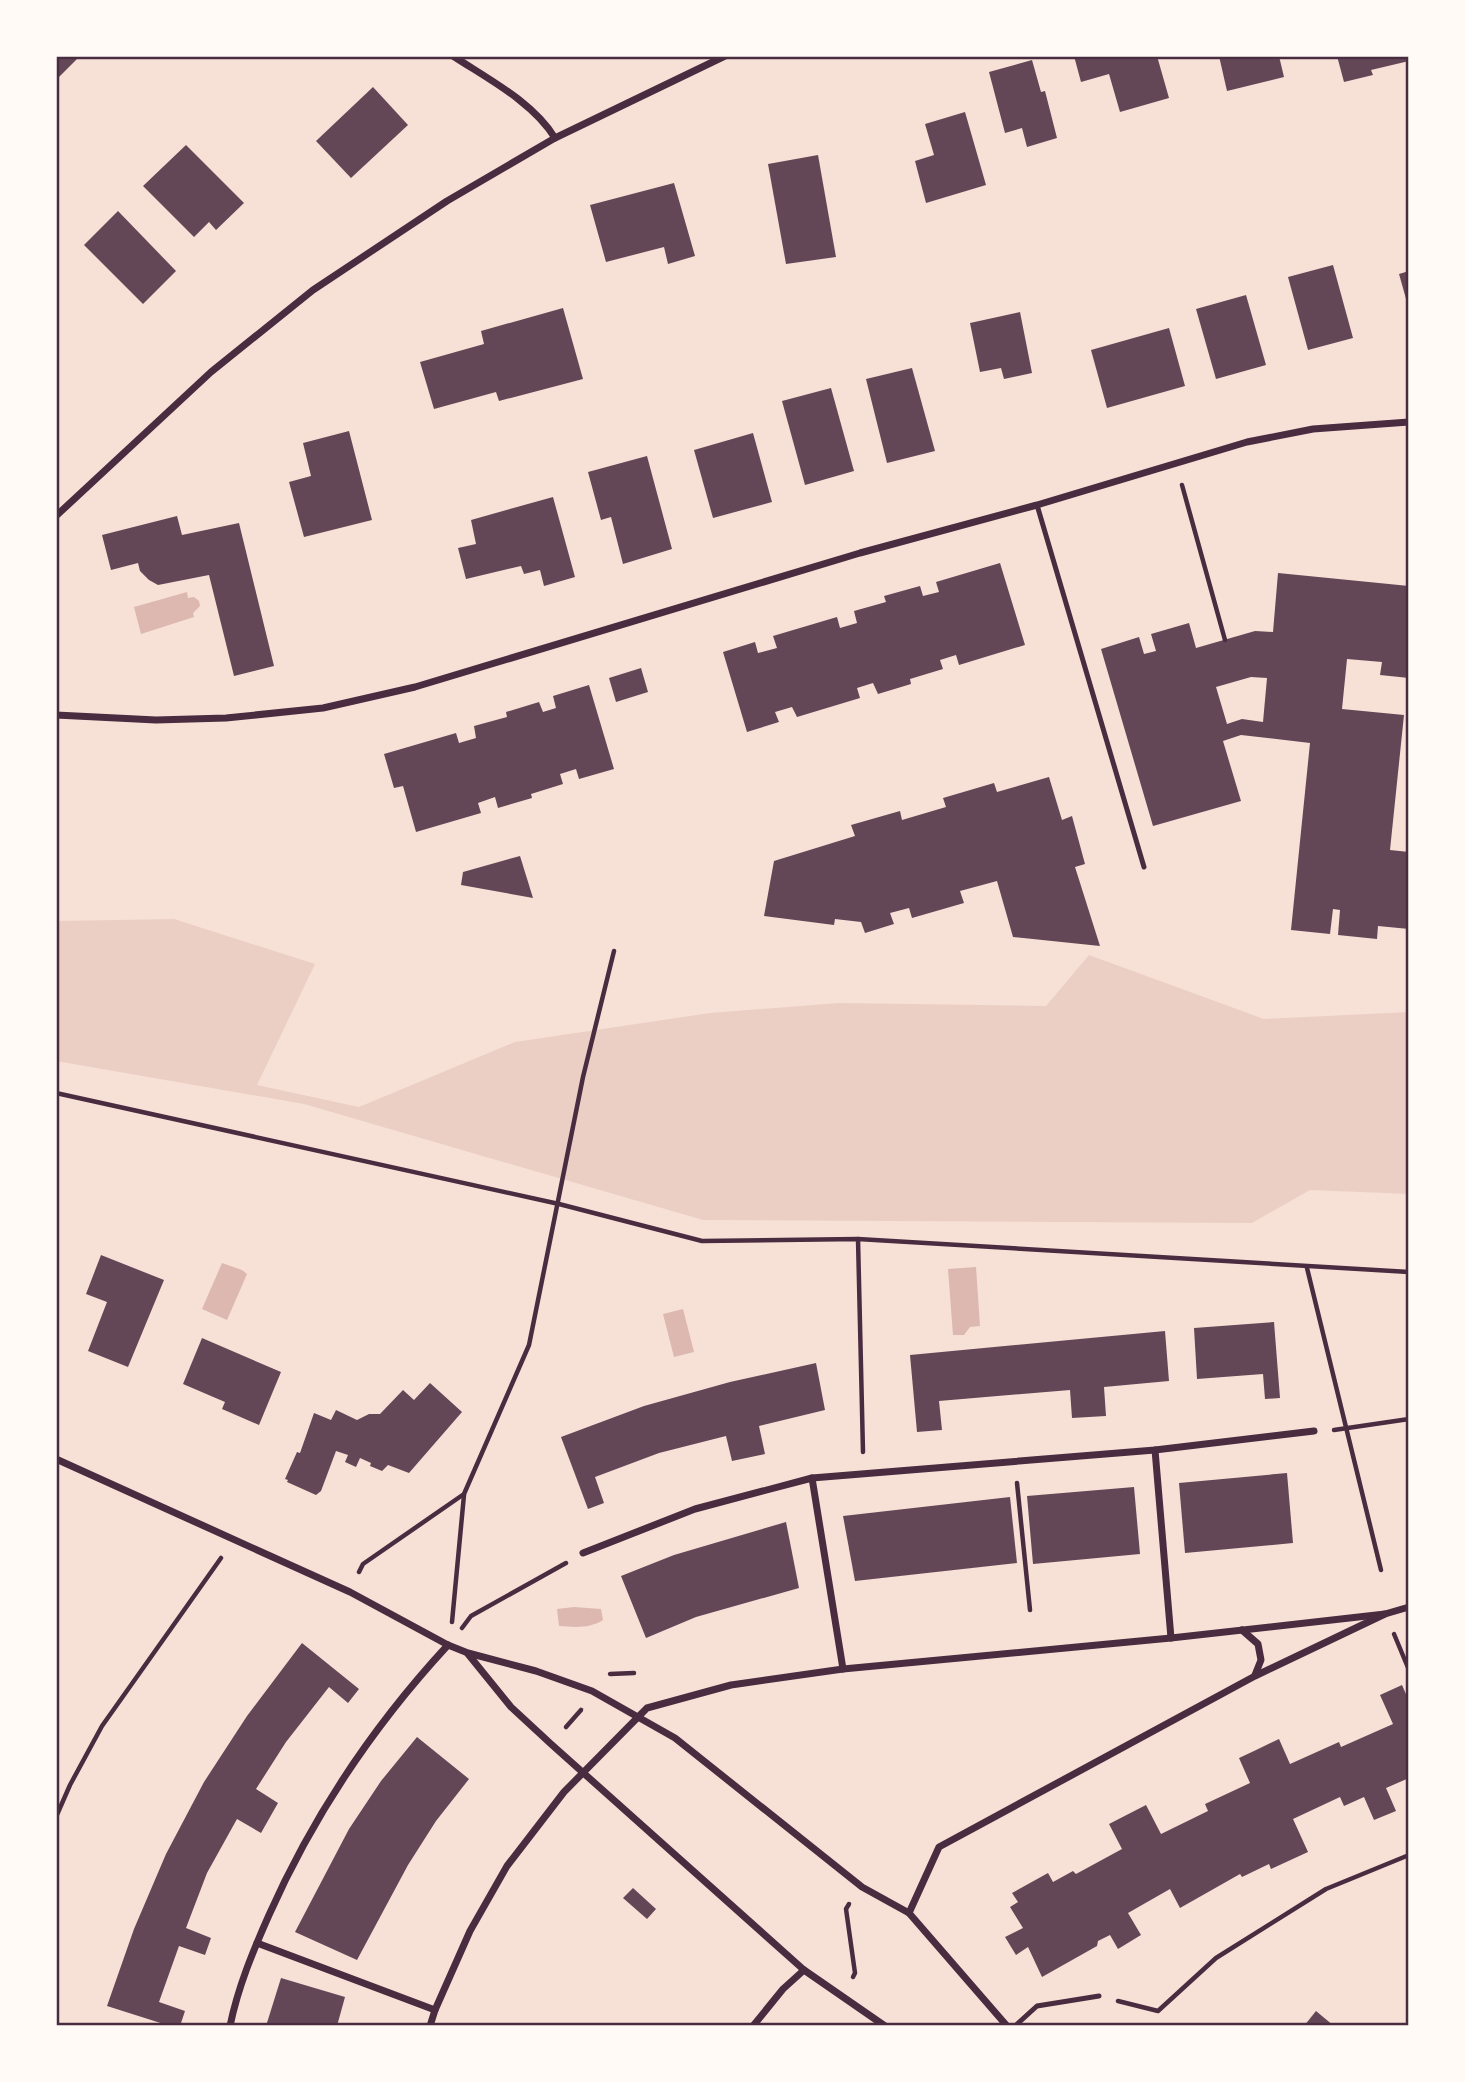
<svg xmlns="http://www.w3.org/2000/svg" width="1465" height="2082" viewBox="0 0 1465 2082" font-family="'Public Sans',sans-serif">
	<rect width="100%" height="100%" fill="#f7e1d7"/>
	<polygon fill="#ebcfc5" points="174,919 315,964 257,1085 359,1107 515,1042 710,1013 839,1003 1046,1006 1089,955 1264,1019 1409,1012 1409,1194 1310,1190 1252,1223 703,1220 304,1104 56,1061 56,921"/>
	<g fill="#dcb8b0">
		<polygon points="187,592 188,598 194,597 199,601 200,606 193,613 194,617 141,634 134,607"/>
		<polygon points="222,1263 242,1270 247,1274 227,1320 202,1309"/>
		<polygon points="976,1267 980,1326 970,1327 964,1335 953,1335 948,1269"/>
		<polygon points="683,1309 694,1352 674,1357 663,1314"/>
		<path d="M574,1607L601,1609L603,1620C589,1629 574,1627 559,1626L557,1609Z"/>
	</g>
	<g fill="#644757" fill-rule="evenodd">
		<polygon points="56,56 80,56 56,80"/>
		<polygon points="1074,56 1157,56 1169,98 1120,112 1109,74 1081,82"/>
		<polygon points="1219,56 1279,56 1284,77 1227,91"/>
		<polygon points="1337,56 1409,56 1409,61 1371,70 1373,75 1344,82"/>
		<polygon points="1032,60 1041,92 1045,91 1057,138 1027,147 1022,128 1005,133 989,72"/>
		<polygon points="373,87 408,125 351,178 316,141"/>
		<polygon points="965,112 986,185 926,203 915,161 934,155 925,124"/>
		<polygon points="186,145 244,203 216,230 209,222 194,237 143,186"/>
		<polygon points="818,155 836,257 786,264 768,164"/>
		<polygon points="674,183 695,256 668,264 664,247 606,262 590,205"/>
		<polygon points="118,211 176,271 143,304 84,245"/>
		<polygon points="1333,265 1353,338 1308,350 1288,277"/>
		<polygon points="1409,271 1409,306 1408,306 1399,274"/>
		<polygon points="1246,295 1266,365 1216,379 1196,309"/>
		<polygon points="563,308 583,379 499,401 496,392 434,409 420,362 484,344 481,331"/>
		<polygon points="1020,312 1032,373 1004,379 1001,368 980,372 970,323"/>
		<polygon points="1169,328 1185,386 1107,408 1091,350"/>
		<polygon points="912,368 935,451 887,463 866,379"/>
		<polygon points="831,388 854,471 805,485 782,401"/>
		<polygon points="349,431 372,520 304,537 289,482 311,476 303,443"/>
		<polygon points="753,433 772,502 713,518 694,450"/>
		<polygon points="647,456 672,549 623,564 611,517 601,520 588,472"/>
		<polygon points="553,497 575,577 544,586 540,570 524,574 521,566 466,579 458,548 476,544 471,520"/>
		<polygon points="177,516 182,535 239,523 274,666 234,676 209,575 158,585 149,580 140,571 138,563 111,570 102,535"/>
		<polygon points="1000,563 1025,645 959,665 956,655 940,660 943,669 910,679 911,684 878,694 873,683 857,688 860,698 797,717 792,707 775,712 779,722 747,732 723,652 755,642 758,653 777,648 773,636 837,617 840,628 857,623 854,611 886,602 884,596 920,586 923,596 939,592 936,582"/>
		<path d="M1278,573L1409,586V678L1380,675L1382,662L1347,659L1342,709L1404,715L1390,850L1409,852V929L1378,926L1377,939L1338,935L1340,910L1333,909L1330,934L1291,930L1310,743L1241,735L1223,741L1241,801L1153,826L1101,649L1139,637L1144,654L1156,651L1151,634L1189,623L1196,648L1255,631L1273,632ZM1251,677L1267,678L1263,722L1242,719L1227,724L1216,687Z"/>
		<polygon points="641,668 648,692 616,702 609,678"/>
		<polygon points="589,685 614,769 579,779 576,769 560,774 563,784 531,794 532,798 498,808 495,797 478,803 481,813 416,832 403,786 394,788 384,754 456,733 459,743 476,738 474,726 507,717 506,712 539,702 543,712 556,708 553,696"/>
		<polygon points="1049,777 1062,820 1072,816 1085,864 1075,867 1100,946 1013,937 997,881 960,891 964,903 912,918 909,908 890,913 894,924 865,933 861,922 835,919 834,925 764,916 774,861 855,836 851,825 900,811 902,820 946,807 943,798 994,783 997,792"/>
		<polygon points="520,856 533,898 461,885 463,872"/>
		<polygon points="101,1255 164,1280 128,1367 88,1351 107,1302 86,1294"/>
		<polygon points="1274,1322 1280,1398 1265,1399 1263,1374 1197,1379 1194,1328"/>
		<polygon points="1165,1331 1169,1381 1104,1387 1106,1416 1072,1418 1070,1390 939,1401 942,1430 917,1432 910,1355"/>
		<polygon points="202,1338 281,1372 259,1425 222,1409 225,1402 183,1384"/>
		<polygon points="816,1363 825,1410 759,1426 765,1454 732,1461 726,1436 659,1453 595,1477 604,1503 588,1509 561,1437 644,1406 730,1382"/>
		<polygon points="430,1383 462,1412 409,1473 388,1465 382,1471 370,1466 371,1463 360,1458 356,1467 345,1462 348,1455 336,1451 321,1491 316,1495 287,1482 288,1480 285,1479 297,1452 300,1453 314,1413 331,1420 336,1410 357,1420 369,1414 380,1414 403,1390 414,1400"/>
		<polygon points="1287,1473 1293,1543 1185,1553 1179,1483"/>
		<polygon points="1134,1487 1140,1554 1033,1564 1027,1496"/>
		<polygon points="1010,1497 1017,1563 855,1581 843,1516"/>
		<polygon points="786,1522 799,1588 696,1617 646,1638 621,1576 674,1555"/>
		<polygon points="302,1643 359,1689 348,1703 329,1687 286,1742 256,1789 278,1803 261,1833 237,1819 207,1873 186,1928 211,1938 205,1955 179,1946 159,2002 185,2011 180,2026 170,2026 107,2006 134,1929 166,1854 204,1782 247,1716"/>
		<polygon points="1402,1685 1409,1701 1409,1778 1386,1788 1396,1811 1374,1820 1364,1797 1344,1806 1340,1797 1293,1819 1308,1852 1271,1869 1269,1864 1242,1877 1240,1874 1180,1908 1170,1889 1128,1913 1141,1935 1118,1949 1110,1935 1098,1941 1097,1946 1042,1977 1028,1947 1016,1955 1005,1937 1023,1928 1010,1907 1018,1902 1012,1893 1048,1873 1053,1882 1073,1871 1076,1874 1122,1849 1109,1824 1146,1805 1161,1834 1208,1811 1205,1804 1250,1783 1239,1758 1254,1751 1279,1739 1290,1764 1339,1742 1341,1747 1393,1724 1380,1695"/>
		<polygon points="417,1737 469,1779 436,1821 408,1865 357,1960 295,1932 349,1829 381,1781"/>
		<polygon points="633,1888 656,1909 647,1919 623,1898"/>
		<polygon points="281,1978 345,1997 337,2026 266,2026"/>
		<polygon points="1316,2011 1334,2026 1304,2026"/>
	</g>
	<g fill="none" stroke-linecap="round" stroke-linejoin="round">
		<g stroke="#4a2c40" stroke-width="4.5">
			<polyline points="1182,485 1225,640"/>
			<polyline points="56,1093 559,1204 702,1241 858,1239 1409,1272"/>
			<polyline points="858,1239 863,1452"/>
			<polyline points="1307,1268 1381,1570"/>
			<polyline points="1334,1430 1409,1419"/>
			<polyline points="1017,1483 1030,1610"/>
			<polyline points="359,1572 363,1564 464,1494 529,1345 583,1077 614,951"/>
			<polyline points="452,1622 464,1495"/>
			<polyline points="462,1628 471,1616 566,1563"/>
			<polyline points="1394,1634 1409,1670"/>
			<polyline points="610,1674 634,1673"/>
			<polyline points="566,1727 581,1710"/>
			<polyline points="56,1817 70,1785 102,1726 221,1558"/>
			<polyline points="849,1904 846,1909 855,1973 853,1977"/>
			<polyline points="1118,2001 1158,2011 1216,1958 1326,1889 1409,1855"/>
		</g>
		<g stroke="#4a2c40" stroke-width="5">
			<polyline points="1037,505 1144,867"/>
			<polyline points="1015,2026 1037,2006 1099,1996"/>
		</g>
		<g stroke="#4a2c40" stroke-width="7">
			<path d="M453,56C488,79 533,102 555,138"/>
			<polyline points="56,516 211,372 313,290 447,201 555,138 725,56"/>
			<polyline points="56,715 156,720 226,718 323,708 415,687 860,553 1037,505 1247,442 1313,429 1409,422"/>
			<polyline points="1155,1450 1171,1638"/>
			<polyline points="56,1459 350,1592 448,1645 468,1653 536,1671 592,1691 675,1738 862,1887 909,1913 1007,2026"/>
			<polyline points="812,1478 843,1669"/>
			<polyline points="583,1553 695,1509 812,1478 1155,1450 1314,1431"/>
			<polyline points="1242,1630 1258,1644 1261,1660 1255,1675"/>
			<polyline points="468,1654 511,1707 551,1744 804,1970 885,2026"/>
			<polyline points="909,1913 939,1847 1255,1676 1385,1614 1409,1607"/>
			<polyline points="257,1943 435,2010"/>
			<path d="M230,2026C238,1987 253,1951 269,1915C313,1816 374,1725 448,1645"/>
			<polyline points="430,2026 435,2010 470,1931 507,1866 564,1792 647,1708 731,1685 843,1669 1171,1638 1385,1614"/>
			<polyline points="753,2026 783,1989 804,1970"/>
		</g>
	</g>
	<rect width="1465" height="2082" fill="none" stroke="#fffaf5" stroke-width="116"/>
	<rect x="58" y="58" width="1349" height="1966" fill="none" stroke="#4a2c40" stroke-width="2.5"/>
</svg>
